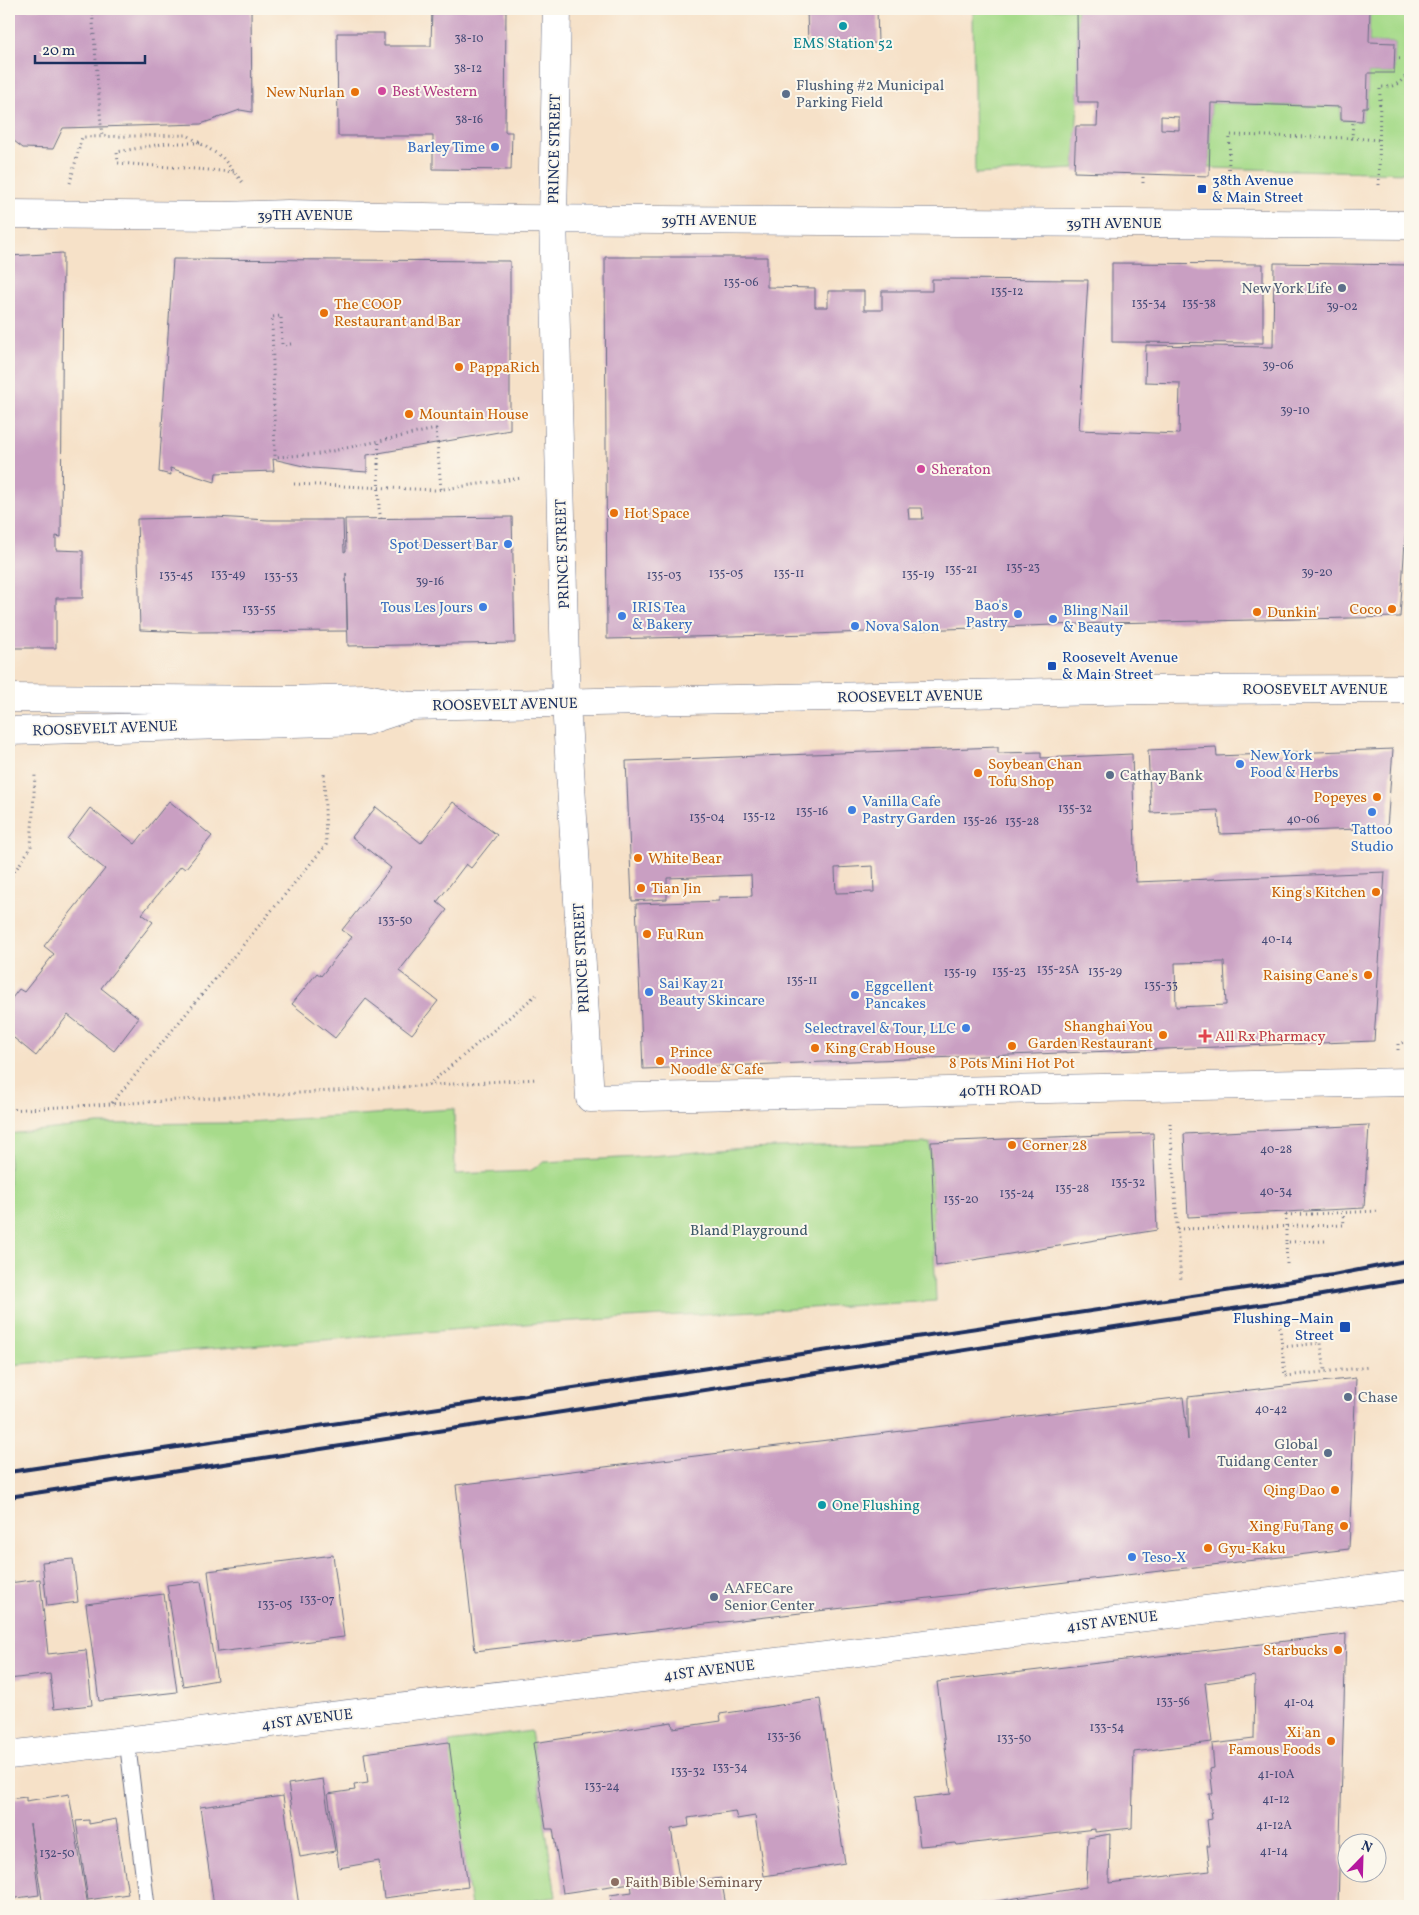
<svg xmlns="http://www.w3.org/2000/svg" width="1419" height="1915" viewBox="0 0 1419 1915" font-family="Vollkorn,serif">
	<rect width="100%" height="100%" fill="#fbf7ec"/>
	<filter id="ink" filterUnits="userSpaceOnUse"><feTurbulence type="fractalNoise" baseFrequency=".02" numOctaves="2"/><feDisplacementMap in="SourceGraphic" scale="10" xChannelSelector="R" yChannelSelector="G"/><feConvolveMatrix kernelMatrix="1 2 1 2 8 2 1 2 1" color-interpolation-filters="sRGB"/></filter>
	<filter id="wash" filterUnits="userSpaceOnUse"><feTurbulence type="fractalNoise" baseFrequency=".0096" numOctaves="4" result="noise"/><feDisplacementMap in="SourceGraphic" scale="20" xChannelSelector="R" yChannelSelector="G"/><feGaussianBlur stdDeviation="1.12" result="paint"/><feColorMatrix in="noise" values="0 0 0 0 0 0 0 0 0 0 0 0 0 0 0 0 0 1.4 0 .05"/><feComposite in="paint" operator="in"/></filter>
	<g filter="url(#wash)">
		<rect width="100%" height="100%" fill="#f6e1c8"/>
		<g fill="#a7db8b" stroke="#618574">
			<polygon points="973,9 1077,9 1078,102 1074,169 975,174"/>
			<polygon points="1370,9 1410,9 1410,173 1209,168 1211,103 1341,107 1341,120 1362,121 1363,107 1367,107 1368,73 1394,73 1395,43 1369,42"/>
			<polygon points="454,1109 455,1174 530,1171 544,1162 639,1157 744,1148 930,1143 936,1301 538,1323 9,1365 9,1134 98,1124 232,1123"/>
			<polygon points="531,1731 556,1897 497,1906 471,1906 452,1781 449,1742"/>
		</g>
		<g id="blocks">
			<g fill="#c99fc2" fill-rule="evenodd">
				<polygon points="9,9 251,9 252,112 240,110 201,124 63,128 53,149 23,148 9,137"/>
				<polygon points="432,9 506,9 505,132 512,132 511,170 433,169 433,136 338,136 337,33 384,33 384,46 431,46"/>
				<polygon points="807,9 877,9 878,43 808,45"/>
				<path d="M1077,9H1370L1369,42L1395,43L1394,73H1368L1367,107H1363L1362,121L1341,120V107L1211,103L1209,176L1074,172L1076,126H1097L1098,102H1078ZM1161,116L1179,117V130L1161,129Z"/>
				<polygon points="63,253 61,537 56,536 56,550 83,551 83,598 56,598 56,648 9,648 9,256"/>
				<path d="M605,257H767V287L815,288V307H828V291H864V310H882V291H932V279L1088,280L1079,430L1179,434L1180,383L1145,382L1146,345L1273,347L1274,263L1410,265V465L1400,617L1107,623L813,634L607,639ZM908,508H922L923,519H909Z"/>
				<polygon points="173,259 510,261 510,430 367,455 367,472 312,468 273,459 274,471 216,473 215,482 170,468 171,475 159,472"/>
				<polygon points="1112,263 1263,264 1263,343 1112,342"/>
				<polygon points="215,517 268,520 343,520 344,552 346,551 345,519 512,517 515,643 348,646 346,573 347,631 191,632 140,630 137,519"/>
				<path d="M998,747V753L1041,752V758L1132,754L1136,882L1385,872L1374,1041L643,1069L636,904L719,901V897L752,896L751,875L667,878V899L632,901L626,761ZM873,866L874,892L836,893L835,868ZM1224,962L1226,1005L1176,1007L1175,963Z"/>
				<polygon points="1216,747 1217,756 1393,749 1387,828 1220,834 1218,810 1151,813 1148,750"/>
				<polygon points="169,801 212,836 185,869 181,866 142,914 153,922 101,988 139,1018 114,1051 68,1015 36,1056 9,1034 9,1002 19,989 24,992 54,954 44,946 105,869 67,839 90,808 135,844"/>
				<polygon points="453,802 497,835 471,868 466,864 437,902 447,910 399,971 438,1001 412,1034 366,999 335,1038 292,1004 317,973 321,976 352,937 342,930 391,868 352,837 376,807 421,843"/>
				<polygon points="1369,1125 1364,1208 1188,1217 1184,1134"/>
				<polygon points="1153,1133 1157,1230 936,1266 931,1142"/>
				<polygon points="1356,1378 1349,1549 475,1651 456,1485 1183,1397 1188,1440 1188,1397"/>
				<polygon points="333,1555 344,1637 218,1652 208,1571"/>
				<polygon points="73,1559 78,1602 47,1606 42,1562"/>
				<polygon points="40,1579 48,1654 86,1650 92,1705 54,1709 50,1674 9,1679 9,1583"/>
				<polygon points="201,1581 217,1680 183,1686 167,1585"/>
				<polygon points="164,1594 177,1692 99,1701 86,1604"/>
				<polygon points="1346,1634 1338,1906 965,1906 1086,1887 1088,1838 1110,1834 1109,1883 1210,1871 1207,1846 1210,1846 1207,1820 1212,1819 1209,1794 1213,1794 1210,1769 1214,1768 1212,1744 1254,1739 1255,1676 1205,1683 1212,1742 1134,1752 1132,1828 1095,1832 1095,1829 957,1845 956,1843 920,1846 914,1798 951,1794 937,1682"/>
				<polygon points="820,1699 845,1863 764,1876 755,1816 737,1819 735,1811 688,1818 689,1826 671,1829 680,1884 721,1878 726,1906 612,1906 610,1895 632,1892 631,1883 563,1893 553,1829 546,1829 533,1743 672,1722 673,1728 721,1721 720,1714"/>
				<polygon points="449,1742 468,1887 384,1898 379,1861 339,1868 328,1794 355,1790 354,1785 368,1783 364,1753"/>
				<polygon points="323,1779 335,1851 300,1857 288,1784"/>
				<polygon points="69,1794 88,1906 43,1906 30,1824 39,1895 9,1899 9,1799 26,1797 26,1801"/>
				<polygon points="283,1796 299,1906 214,1906 200,1807"/>
				<polygon points="116,1819 128,1894 88,1900 76,1821 89,1820 89,1824"/>
			</g>
		</g>
	</g>
	<g filter="url(#ink)">
		<use href="#blocks" fill-opacity="0" stroke="#686d83" stroke-width="1"/>
		<g fill="none" stroke-linecap="round" stroke-linejoin="round">
			<g stroke="#686d83" stroke-width="17">
				<polyline id="service" points="127,1740 147,1906"/>
			</g>
			<g stroke="#686d83" stroke-width="29">
				<g id="minor">
					<polyline points="557,9 553,219 566,703 590,1098 1410,1082"/>
					<polyline points="9,214 224,216 288,214 516,219 1410,225"/>
					<polyline points="9,1755 1410,1585"/>
				</g>
			</g>
			<g stroke="#686d83" stroke-width="29">
				<g id="secondary">
					<polyline points="9,698 286,700 366,698 409,706 1147,690 1410,689"/>
					<polyline points="9,731 366,721 408,707"/>
				</g>
			</g>
			<g stroke="#686d83" stroke-width="3" stroke-dasharray="1 4" stroke-linecap="butt">
				<polyline points="92,9 102,137"/>
				<polyline points="1394,59 1410,58"/>
				<polyline points="1352,138 1380,140"/>
				<polyline points="200,143 167,143 117,152 118,163 234,172"/>
				<polyline points="70,183 82,137 187,135 222,157 243,183"/>
				<polyline points="1143,183 1143,175"/>
				<polyline points="1228,184 1230,135 1352,138 1353,120"/>
				<path d="M1379,185L1380,87C1395,88 1403,82 1410,69"/>
				<polyline points="291,344 282,345 281,316 272,317 275,457 318,454 436,429 441,489"/>
				<polyline points="378,464 379,440"/>
				<polyline points="294,484 436,490 522,478"/>
				<polyline points="379,508 381,519"/>
				<polyline points="9,880 31,847 35,775"/>
				<polyline points="1398,1050 1398,1044 1410,1040"/>
				<polyline points="428,1085 536,995"/>
				<polyline points="112,1103 326,845 324,771"/>
				<polyline points="9,1110 538,1079"/>
				<polyline points="1170,1123 1181,1281"/>
				<polyline points="1286,1215 1380,1211"/>
				<polyline points="1177,1229 1344,1225 1343,1213"/>
				<polyline points="1287,1264 1286,1242 1326,1241"/>
				<polyline points="1279,1317 1282,1347 1321,1343 1325,1371"/>
				<polyline points="1282,1347 1285,1376 1370,1367"/>
			</g>
			<use href="#service" stroke="#fff" stroke-width="15"/>
			<use href="#minor" stroke="#fff" stroke-width="28"/>
			<use href="#secondary" stroke="#fff" stroke-width="28"/>
			<g stroke="#1b2f5e" stroke-width="4">
				<polyline points="9,1472 1333,1275 1410,1260"/>
				<polyline points="9,1497 1310,1297 1410,1280"/>
			</g>
			<g stroke="#686d83" stroke-width="3" stroke-dasharray="1 4" stroke-linecap="butt">
				<polyline points="378,464 379,508"/>
				<polyline points="1286,1215 1286,1242"/>
			</g>
		</g>
	</g>
	<g fill="#0f9aa8" stroke="#fbf7ec" stroke-width="2">
		<circle cx="843" cy="26" r="5"/>
		<circle cx="822" cy="1505" r="5"/>
	</g>
	<g fill="#d1479c" stroke="#fbf7ec" stroke-width="2">
		<circle cx="382" cy="91" r="5"/>
		<circle cx="921" cy="469" r="5"/>
	</g>
	<g fill="#e8710a" stroke="#fbf7ec" stroke-width="2">
		<circle cx="355" cy="92" r="5"/>
		<circle cx="324" cy="313" r="5"/>
		<circle cx="459" cy="367" r="5"/>
		<circle cx="409" cy="414" r="5"/>
		<circle cx="614" cy="513" r="5"/>
		<circle cx="1392" cy="609" r="5"/>
		<circle cx="1257" cy="612" r="5"/>
		<circle cx="978" cy="773" r="5"/>
		<circle cx="1377" cy="797" r="5"/>
		<circle cx="638" cy="858" r="5"/>
		<circle cx="641" cy="888" r="5"/>
		<circle cx="1376" cy="892" r="5"/>
		<circle cx="647" cy="934" r="5"/>
		<circle cx="1368" cy="975" r="5"/>
		<circle cx="1163" cy="1035" r="5"/>
		<circle cx="1012" cy="1046" r="5"/>
		<circle cx="815" cy="1048" r="5"/>
		<circle cx="660" cy="1061" r="5"/>
		<circle cx="1012" cy="1145" r="5"/>
		<circle cx="1335" cy="1490" r="5"/>
		<circle cx="1344" cy="1526" r="5"/>
		<circle cx="1208" cy="1548" r="5"/>
		<circle cx="1338" cy="1650" r="5"/>
		<circle cx="1331" cy="1741" r="5"/>
	</g>
	<g fill="#5c6f8a" stroke="#fbf7ec" stroke-width="2">
		<circle cx="786" cy="94" r="5"/>
		<circle cx="1342" cy="288" r="5"/>
		<circle cx="1110" cy="775" r="5"/>
		<circle cx="1348" cy="1397" r="5"/>
		<circle cx="1328" cy="1453" r="5"/>
		<circle cx="714" cy="1597" r="5"/>
	</g>
	<g fill="#3f7fe0" stroke="#fbf7ec" stroke-width="2">
		<circle cx="495" cy="147" r="5"/>
		<circle cx="508" cy="544" r="5"/>
		<circle cx="483" cy="607" r="5"/>
		<circle cx="1018" cy="614" r="5"/>
		<circle cx="622" cy="616" r="5"/>
		<circle cx="1053" cy="619" r="5"/>
		<circle cx="855" cy="626" r="5"/>
		<circle cx="1240" cy="764" r="5"/>
		<circle cx="852" cy="810" r="5"/>
		<circle cx="1372" cy="812" r="5"/>
		<circle cx="649" cy="992" r="5"/>
		<circle cx="855" cy="995" r="5"/>
		<circle cx="966" cy="1028" r="5"/>
		<circle cx="1132" cy="1557" r="5"/>
	</g>
	<g fill="#1a4fb4" stroke="#fbf7ec" stroke-width="2">
		<rect x="1197" y="184" width="10" height="10" rx="2.5"/>
		<rect x="1047" y="661" width="10" height="10" rx="2.5"/>
		<rect x="1339" y="1321" width="12" height="12" rx="2.5"/>
	</g>
	<path fill="#e0444e" stroke="#fbf7ec" stroke-width="2" d="M1202.5 1028.5h5v5h5v5h-5v5h-5v-5h-5v-5h5z"/>
	<circle fill="#8d6e63" stroke="#fbf7ec" stroke-width="2" cx="615" cy="1882" r="5"/>
	<g text-anchor="middle" stroke-width="4" stroke-linejoin="round" paint-order="stroke">
		<g font-size="12" fill="#464b77">
			<text x="469" y="42">38-10</text>
			<text x="468" y="72">38-12</text>
			<text x="469" y="123">38-16</text>
			<text x="741" y="286">135-06</text>
			<text x="1007" y="295">135-12</text>
			<text x="1149" y="307">135-34</text>
			<text x="1199" y="307">135-38</text>
			<text x="1342" y="310">39-02</text>
			<text x="1278" y="369">39-06</text>
			<text x="1295" y="414">39-10</text>
			<text x="1023" y="571">135-23</text>
			<text x="961" y="573">135-21</text>
			<text x="1317" y="576">39-20</text>
			<text x="726" y="577">135-05</text>
			<text x="789" y="577">135-11</text>
			<text x="228" y="578">133-49</text>
			<text x="918" y="578">135-19</text>
			<text x="176" y="579">133-45</text>
			<text x="664" y="579">135-03</text>
			<text x="281" y="580">133-53</text>
			<text x="430" y="585">39-16</text>
			<text x="259" y="613">133-55</text>
			<text x="1075" y="812">135-32</text>
			<text x="812" y="815">135-16</text>
			<text x="759" y="820">135-12</text>
			<text x="707" y="821">135-04</text>
			<text x="1303" y="823">40-06</text>
			<text x="980" y="824">135-26</text>
			<text x="1022" y="825">135-28</text>
			<text x="395" y="924">133-50</text>
			<text x="1277" y="943">40-14</text>
			<text x="1058" y="973">135-25A</text>
			<text x="1009" y="975">135-23</text>
			<text x="1105" y="975">135-29</text>
			<text x="960" y="976">135-19</text>
			<text x="802" y="984">135-11</text>
			<text x="1161" y="989">135-33</text>
			<text x="1276" y="1153">40-28</text>
			<text x="1128" y="1186">135-32</text>
			<text x="1072" y="1192">135-28</text>
			<text x="1276" y="1195">40-34</text>
			<text x="1017" y="1197">135-24</text>
			<text x="961" y="1203">135-20</text>
			<text x="1271" y="1413">40-42</text>
			<text x="317" y="1603">133-07</text>
			<text x="275" y="1608">133-05</text>
			<text x="1173" y="1705">133-56</text>
			<text x="1299" y="1706">41-04</text>
			<text x="1107" y="1731">133-54</text>
			<text x="784" y="1740">133-36</text>
			<text x="1014" y="1742">133-50</text>
			<text x="730" y="1771">133-34</text>
			<text x="688" y="1775">133-32</text>
			<text x="1276" y="1778">41-10A</text>
			<text x="602" y="1790">133-24</text>
			<text x="1276" y="1803">41-12</text>
			<text x="1274" y="1829">41-12A</text>
			<text x="1274" y="1855">41-14</text>
			<text x="57" y="1857">132-50</text>
		</g>
		<g font-size="15" fill="#0d838f" stroke="#fbf7ec">
			<text x="843" y="48">EMS Station 52</text>
			<text x="832" y="1510" text-anchor="start">One Flushing</text>
		</g>
		<g font-size="15" fill="#4e5e75" stroke="#fbf7ec" text-anchor="start">
			<text x="796" y="90">Flushing #2 Municipal<tspan x="796" dy="17">Parking Field</tspan></text>
			<text x="1332" y="293" text-anchor="end">New York Life</text>
			<text x="1120" y="780">Cathay Bank</text>
			<text x="1358" y="1402">Chase</text>
			<text x="1318" y="1449" text-anchor="end">Global<tspan x="1318" dy="17">Tuidang Center</tspan></text>
			<text x="724" y="1593">AAFECare<tspan x="724" dy="17">Senior Center</tspan></text>
		</g>
		<g font-size="15" fill="#b23c85" stroke="#fbf7ec" text-anchor="start">
			<text x="392" y="96">Best Western</text>
			<text x="931" y="474">Sheraton</text>
		</g>
		<g font-size="15" fill="#c56008" stroke="#fbf7ec" text-anchor="start">
			<text x="345" y="97" text-anchor="end">New Nurlan</text>
			<text x="334" y="309">The COOP<tspan x="334" dy="17">Restaurant and Bar</tspan></text>
			<text x="469" y="372">PappaRich</text>
			<text x="419" y="419">Mountain House</text>
			<text x="624" y="518">Hot Space</text>
			<text x="1382" y="614" text-anchor="end">Coco</text>
			<text x="1267" y="617">Dunkin'</text>
			<text x="988" y="769">Soybean Chan<tspan x="988" dy="17">Tofu Shop</tspan></text>
			<text x="1367" y="802" text-anchor="end">Popeyes</text>
			<text x="648" y="863">White Bear</text>
			<text x="651" y="893">Tian Jin</text>
			<text x="1366" y="897" text-anchor="end">King's Kitchen</text>
			<text x="657" y="939">Fu Run</text>
			<text x="1358" y="980" text-anchor="end">Raising Cane's</text>
			<text x="1153" y="1031" text-anchor="end">Shanghai You<tspan x="1153" dy="17">Garden Restaurant</tspan></text>
			<text x="825" y="1053">King Crab House</text>
			<text x="670" y="1057">Prince<tspan x="670" dy="17">Noodle &amp; Cafe</tspan></text>
			<text x="1012" y="1068" text-anchor="middle">8 Pots Mini Hot Pot</text>
			<text x="1022" y="1150">Corner 28</text>
			<text x="1325" y="1495" text-anchor="end">Qing Dao</text>
			<text x="1334" y="1531" text-anchor="end">Xing Fu Tang</text>
			<text x="1218" y="1553">Gyu-Kaku</text>
			<text x="1328" y="1655" text-anchor="end">Starbucks</text>
			<text x="1321" y="1737" text-anchor="end">Xi'an<tspan x="1321" dy="17">Famous Foods</tspan></text>
		</g>
		<g font-size="15" fill="#366cbe" stroke="#fbf7ec" text-anchor="start">
			<text x="485" y="152" text-anchor="end">Barley Time</text>
			<text x="498" y="549" text-anchor="end">Spot Dessert Bar</text>
			<text x="1008" y="610" text-anchor="end">Bao's<tspan x="1008" dy="17">Pastry</tspan></text>
			<text x="473" y="612" text-anchor="end">Tous Les Jours</text>
			<text x="632" y="612">IRIS Tea<tspan x="632" dy="17">&amp; Bakery</tspan></text>
			<text x="1063" y="615">Bling Nail<tspan x="1063" dy="17">&amp; Beauty</tspan></text>
			<text x="865" y="631">Nova Salon</text>
			<text x="1250" y="760">New York<tspan x="1250" dy="17">Food &amp; Herbs</tspan></text>
			<text x="862" y="806">Vanilla Cafe<tspan x="862" dy="17">Pastry Garden</tspan></text>
			<text x="1372" y="834" text-anchor="middle">Tattoo<tspan x="1372" dy="17">Studio</tspan></text>
			<text x="659" y="988">Sai Kay 21<tspan x="659" dy="17">Beauty Skincare</tspan></text>
			<text x="865" y="991">Eggcellent<tspan x="865" dy="17">Pancakes</tspan></text>
			<text x="956" y="1033" text-anchor="end">Selectravel &amp; Tour, LLC</text>
			<text x="1142" y="1562">Teso-X</text>
		</g>
		<g font-size="15" fill="#1b2f5e" stroke="#fbf7ec">
			<text transform="translate(554 149) rotate(-89)" y="5">PRINCE STREET</text>
			<text x="305" y="220">39TH AVENUE</text>
			<text x="709" y="225">39TH AVENUE</text>
			<text x="1114" y="228">39TH AVENUE</text>
			<text transform="translate(562 554) rotate(-92)" y="5">PRINCE STREET</text>
			<text x="1315" y="694">ROOSEVELT AVENUE</text>
			<text transform="translate(910 696) rotate(-1)" y="5">ROOSEVELT AVENUE</text>
			<text transform="translate(505 704) rotate(-1)" y="5">ROOSEVELT AVENUE</text>
			<text transform="translate(105 728) rotate(-2)" y="5">ROOSEVELT AVENUE</text>
			<text transform="translate(581 958) rotate(-93)" y="5">PRINCE STREET</text>
			<text transform="translate(1000 1090) rotate(-1)" y="5">40TH ROAD</text>
			<text transform="translate(1112 1621) rotate(-7)" y="5">41ST AVENUE</text>
			<text transform="translate(709 1670) rotate(-7)" y="5">41ST AVENUE</text>
			<text transform="translate(307 1719) rotate(-7)" y="5">41ST AVENUE</text>
		</g>
		<g font-size="15" fill="#164399" stroke="#fbf7ec" text-anchor="start">
			<text x="1212" y="185">38th Avenue<tspan x="1212" dy="17">&amp; Main Street</tspan></text>
			<text x="1062" y="662">Roosevelt Avenue<tspan x="1062" dy="17">&amp; Main Street</tspan></text>
			<text x="1334" y="1323" text-anchor="end">Flushing–Main<tspan x="1334" dy="17">Street</tspan></text>
		</g>
		<g font-size="15" fill="#be3a42" stroke="#fbf7ec" text-anchor="start">
			<text x="1215" y="1041">All Rx Pharmacy</text>
		</g>
		<g font-size="15" fill="#3e5a69" stroke="#fbf7ec">
			<text x="749" y="1235">Bland Playground</text>
		</g>
		<g font-size="15" fill="#785e54" stroke="#fbf7ec" text-anchor="start">
			<text x="625" y="1887">Faith Bible Seminary</text>
		</g>
	</g>
	<rect width="1419" height="1915" fill="none" stroke="#fbf7ec" stroke-width="30"/>
	<g transform="translate(1362 1858) rotate(23)"><circle r="24" fill="#fbf7ec" stroke="#a1a7b3"/>
	<path d="M0-4L9 19L0 12L-9 19Z" fill="#b5179e"/>
	<text y="-8" font-size="14" font-weight="bold" text-anchor="middle" fill="#1b2f5e">N</text>
	</g>
	<path d="M35 55v8h110v-8" fill="none" stroke="#1b2f5e" stroke-width="2.5"/>
	<text x="42" y="55" font-size="15" fill="#1b2f5e" stroke="#fbf7ec" stroke-width="4" paint-order="stroke">20 m</text>
</svg>
